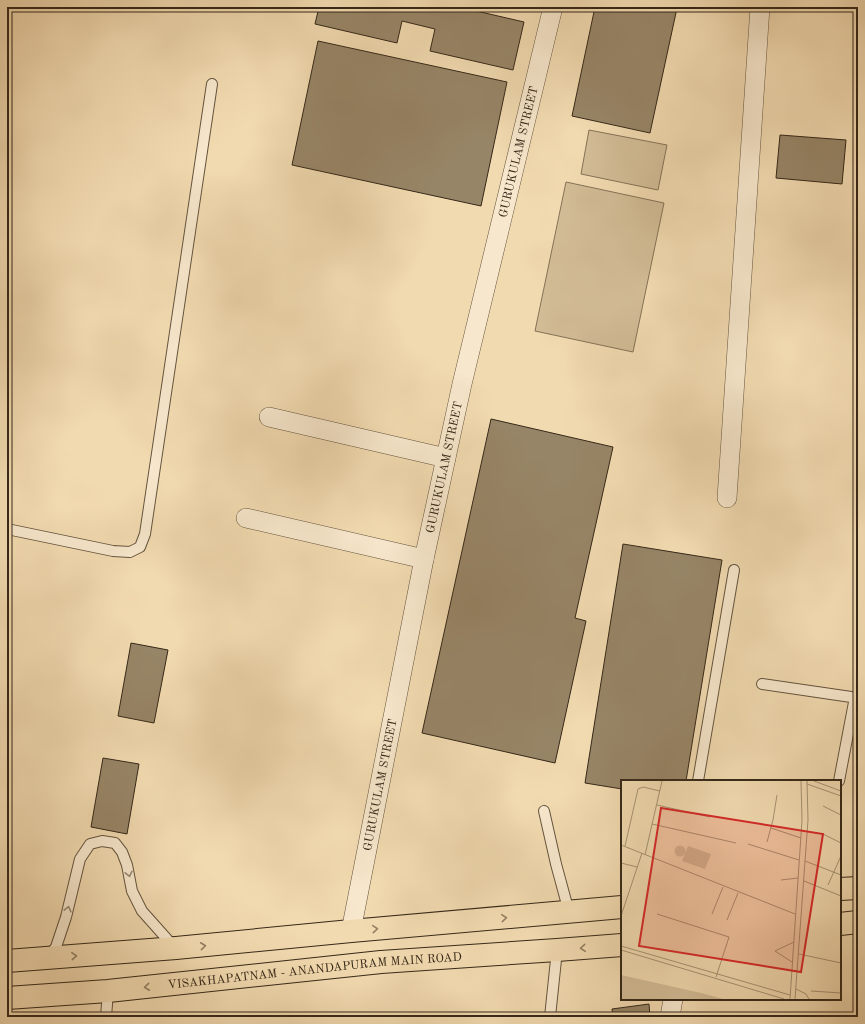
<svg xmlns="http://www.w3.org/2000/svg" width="865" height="1024" viewBox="0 0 865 1024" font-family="'Old Standard TT',serif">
	<rect width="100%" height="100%" fill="#f2dab0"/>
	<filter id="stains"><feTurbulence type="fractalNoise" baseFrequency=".005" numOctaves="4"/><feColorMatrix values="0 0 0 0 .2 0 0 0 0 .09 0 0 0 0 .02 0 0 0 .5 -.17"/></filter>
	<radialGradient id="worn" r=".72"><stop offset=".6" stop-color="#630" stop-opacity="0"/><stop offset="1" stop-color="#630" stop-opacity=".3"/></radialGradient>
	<g fill="#d2bc96" stroke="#847257">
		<polygon points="589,130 667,145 658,190 581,174"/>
		<polygon points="566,182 664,203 633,352 535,331"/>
	</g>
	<g fill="#978567" stroke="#352818">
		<polygon points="319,7 459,7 524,22 513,70 430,51 435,29 402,21 397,43 315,24"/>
		<polygon points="595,7 673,7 677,8 650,133 572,116"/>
		<polygon points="318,41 507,82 481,206 292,165"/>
		<polygon points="780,135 846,140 842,184 776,178"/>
		<polygon points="491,419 613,447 575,618 586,621 555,763 422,733"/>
		<polygon points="623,544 722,560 686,781 622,781 622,789 585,783"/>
		<polygon points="131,643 168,650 154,723 118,716"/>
		<polygon points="103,758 139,764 127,834 91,827"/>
		<polygon points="649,1004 650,1017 613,1017 612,1009"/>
	</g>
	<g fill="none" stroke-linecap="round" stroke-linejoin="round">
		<g stroke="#64543e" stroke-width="12">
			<g id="service">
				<polyline points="7,529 113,551 130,552 140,547 145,534 212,84"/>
				<polyline points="762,684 858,698"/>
				<polyline points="698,781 734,570"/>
				<polyline points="839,781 855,697"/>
				<polyline points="544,811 556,864 569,912"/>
				<polyline points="49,956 56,947 66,917 80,859 90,844 102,841 115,843 122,852 127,865 132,891 142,911 175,948"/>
				<polyline points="106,1017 108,991"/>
				<polyline points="550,1017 557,950"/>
			</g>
		</g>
		<g stroke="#64543e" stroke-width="20">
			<g id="minor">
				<polyline points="269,417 446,458"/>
				<polyline points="727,498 760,7"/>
				<polyline points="246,518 424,559"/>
				<path id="s1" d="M351,931L424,559L462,384L553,7"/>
				<polyline points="670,1017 673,999"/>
			</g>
		</g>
		<g stroke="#352818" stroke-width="24">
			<g id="primary">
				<polyline points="840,889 858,888"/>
				<polyline points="840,924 858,922"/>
				<polyline points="7,961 176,948 351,931 622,907"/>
				<path id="s2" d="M7,998L108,991L381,962L557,950L622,945"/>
			</g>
		</g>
		<use href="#service" stroke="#f7e7cc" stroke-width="10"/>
		<use href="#minor" stroke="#f7e7cc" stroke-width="19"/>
		<use href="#primary" stroke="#f2dab0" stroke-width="22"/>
	</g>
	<defs><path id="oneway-chevron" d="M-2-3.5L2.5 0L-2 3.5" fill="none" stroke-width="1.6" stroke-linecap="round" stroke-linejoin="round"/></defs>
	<g stroke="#968872">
		<use href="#oneway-chevron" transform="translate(129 874) rotate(77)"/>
		<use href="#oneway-chevron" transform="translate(68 909) rotate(-76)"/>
	</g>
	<g stroke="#948164">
		<use href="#oneway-chevron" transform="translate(504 918) rotate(-5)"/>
		<use href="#oneway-chevron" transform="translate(375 929) rotate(-5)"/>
		<use href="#oneway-chevron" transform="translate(203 946) rotate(-6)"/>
		<use href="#oneway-chevron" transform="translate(583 948) rotate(175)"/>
		<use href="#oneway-chevron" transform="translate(74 956) rotate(-3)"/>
		<use href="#oneway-chevron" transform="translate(147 987) rotate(174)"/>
	</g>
	<g text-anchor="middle" stroke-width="3.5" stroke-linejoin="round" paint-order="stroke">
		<g font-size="12" fill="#352818" stroke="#f7e7cc">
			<text dy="4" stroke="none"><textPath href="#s1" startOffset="797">GURUKULAM STREET</textPath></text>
			<text dy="4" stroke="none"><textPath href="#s1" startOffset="473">GURUKULAM STREET</textPath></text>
			<text dy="4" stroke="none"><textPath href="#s1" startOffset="149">GURUKULAM STREET</textPath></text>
			<text dy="4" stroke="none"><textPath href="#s2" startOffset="309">VISAKHAPATNAM - ANANDAPURAM MAIN ROAD</textPath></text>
		</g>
	</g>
	<g transform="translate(621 780)">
		<rect width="220" height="220" fill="#f2dab0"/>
		<path d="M53.5 71a5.5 5.5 0 1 1 11 0a5.5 5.5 0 1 1-11 0ZM67,66L90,74L84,89L61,81ZM0,195L80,213L102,219H0Z" fill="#d2bc96"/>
		<path fill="none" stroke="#a69373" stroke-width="1" d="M193,1L220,11M186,4L220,16M36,25L89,37M202,26L220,35M31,44L115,63M150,48L180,58M202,54L220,63M146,62L152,40L156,15M127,64L178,80M0,65L174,134M4,66L17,9L22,7L39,11M24,75L41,1M184,81L220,95M0,83L16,87M160,100L177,98M183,101L220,116M207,105L220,76M36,134L108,157L95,197M91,134L102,107M0,136L21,73M106,140L117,113M0,166L169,215M0,170L163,219M178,174L220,183M171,182L154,171L173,162M175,209L185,214L188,219M190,211L220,213M169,219L181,40L180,1M174,219L187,40L186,1"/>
		<path fill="#d62828" fill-opacity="0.15" stroke="#d62828" stroke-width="2" d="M40,28L202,54L180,192L18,166Z"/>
		<rect width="220" height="220" fill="none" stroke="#352818" stroke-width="2"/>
	</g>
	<rect width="865" height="1024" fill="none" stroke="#f2dab0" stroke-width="24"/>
	<rect x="8" y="8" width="849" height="1008" fill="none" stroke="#352818" stroke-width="2"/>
	<rect x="12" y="12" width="841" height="1000" fill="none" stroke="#352818"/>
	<rect width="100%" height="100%" filter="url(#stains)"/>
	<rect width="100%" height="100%" fill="url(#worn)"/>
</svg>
